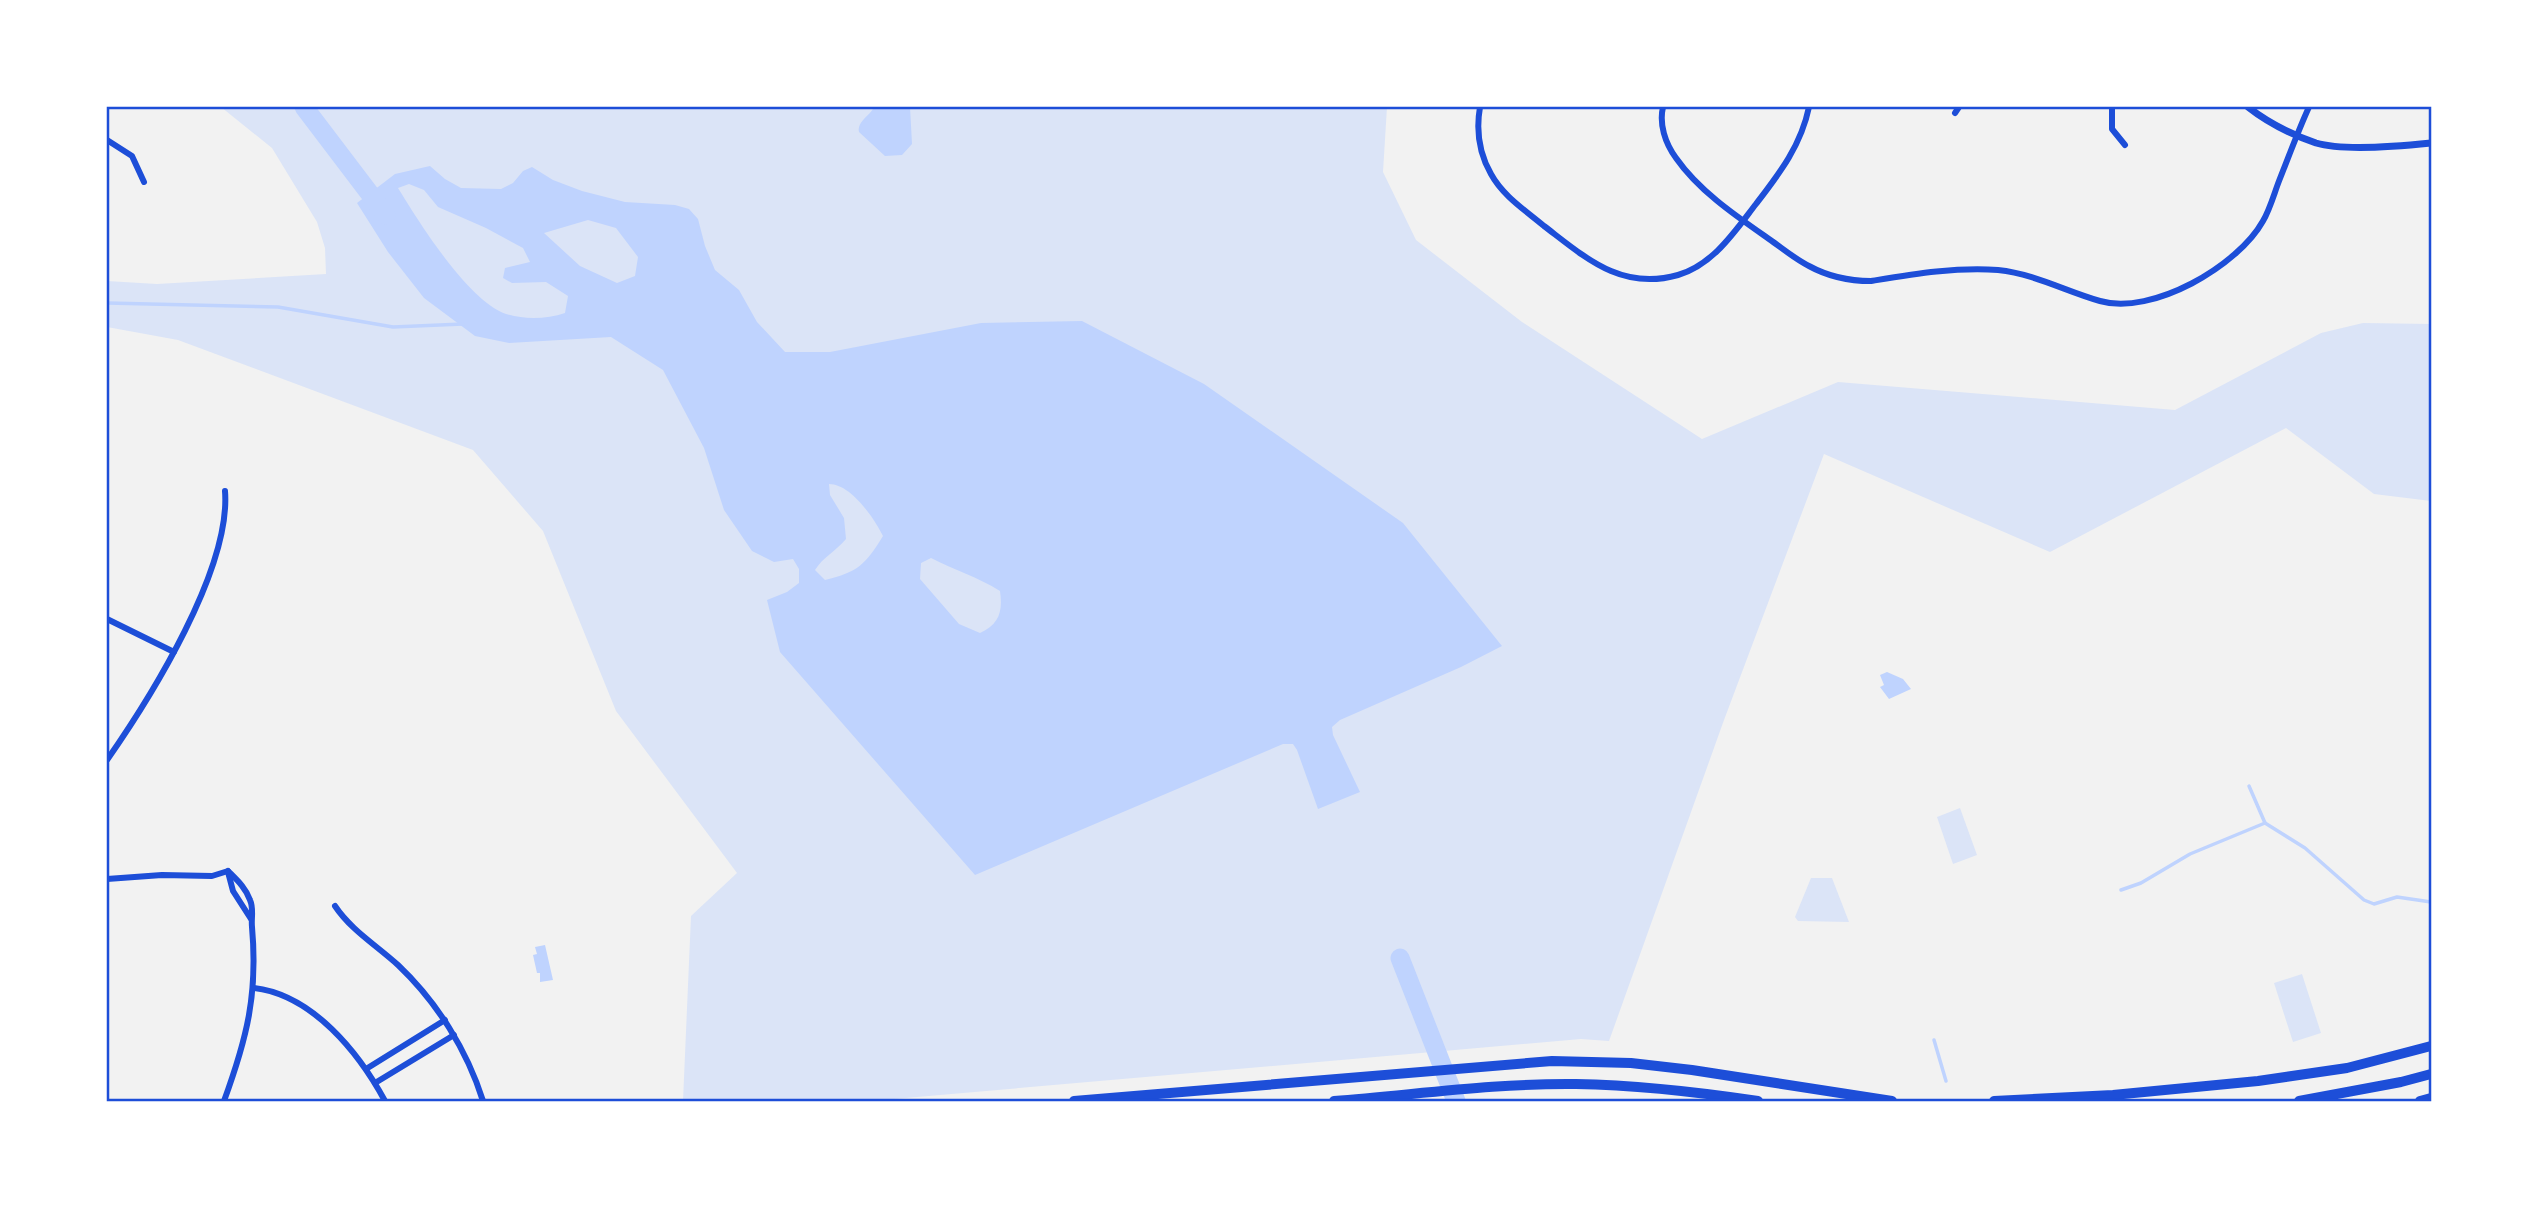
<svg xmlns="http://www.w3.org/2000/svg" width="2538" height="1208" viewBox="0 0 2538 1208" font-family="Quicksand,sans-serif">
	<rect width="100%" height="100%" fill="#f2f2f2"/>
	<g fill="#dbe4f7">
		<polygon points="221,107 1387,107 1383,172 1416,240 1522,322 1702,439 1838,382 2175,410 2321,333 2363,323 2431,324 2431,501 2374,494 2286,428 2050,552 1824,454 1724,720 1609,1041 1581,1039 871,1101 683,1101 691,916 737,873 616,711 543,531 473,450 178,340 107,327 107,281 157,284 326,274 325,248 317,222 272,148"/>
		<polygon points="1960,808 1977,855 1953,864 1937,817"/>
		<polygon points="1811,878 1832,878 1849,922 1798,921 1795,917"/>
		<polygon points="2302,974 2321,1033 2293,1042 2274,983"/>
	</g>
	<g fill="#bfd3fe" fill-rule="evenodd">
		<path d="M874,107H910L912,144L902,155L885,156L859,132C857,121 870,116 874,107Z"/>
		<path d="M430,166L445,179L461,188L501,189L513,183L523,171L532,167L553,180L582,191L625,202L675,205L689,209L698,219L705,246L715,270L739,290L757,322L785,352H830L981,323L1082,321L1204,384L1403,523L1502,646L1461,667L1340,720L1332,727L1333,735L1360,792L1318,809L1297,750L1293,744H1283L975,875L780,652L767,600L787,592L799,583V569L793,559L774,562L752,551L724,510L704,448L663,370L611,337L509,343L475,336L424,298L388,252L357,203L395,174ZM409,184L424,190L438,207L486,228L523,248L530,262L505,268L503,278L512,283L546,282L568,296L565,313C547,319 525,320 506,314C468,301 419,222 398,188ZM588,220L616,228L638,257L635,276L617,283L580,266L544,233ZM829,484C851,484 874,518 883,536C865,565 858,572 825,580L815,570C823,557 836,551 846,539L844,518L830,495ZM931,558C954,570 978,577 1000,591C1003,612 999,624 980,633L959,624L920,579L921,563Z"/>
		<polygon points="1887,672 1903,679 1911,689 1889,699 1880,687 1884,685 1880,675"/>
		<polygon points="545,945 553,980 540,982 540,973 537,973 533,955 537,954 535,947"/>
	</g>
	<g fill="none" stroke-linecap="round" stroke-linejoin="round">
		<g stroke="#bfd3fe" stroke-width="3.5">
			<polyline points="107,303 278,307 393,327 463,324"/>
			<polyline points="2249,786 2265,823"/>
			<polyline points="2121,890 2141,883 2190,854 2265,823 2305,848 2364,900 2374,904 2397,897 2431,902"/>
			<polyline points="1934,1040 1946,1081"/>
		</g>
		<g stroke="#bfd3fe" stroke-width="19">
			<polyline points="304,107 386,215"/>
			<polyline points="1400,958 1456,1101"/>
		</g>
		<g stroke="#1d4ed8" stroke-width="6">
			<path d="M1480,107C1476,130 1479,153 1491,174C1503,196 1525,210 1544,226C1586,258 1621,291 1678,275C1713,265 1735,231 1756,204C1779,174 1801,146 1809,107"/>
			<path d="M1663,107C1659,124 1665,143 1676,158C1699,191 1736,216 1769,239C1782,248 1795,259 1809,266C1829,277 1849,281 1871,281C1914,274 1955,267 1998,270C2035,274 2065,291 2100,301C2152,316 2238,266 2263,221C2270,209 2274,194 2279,181C2289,156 2298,131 2309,107"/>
			<polyline points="2112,107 2112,129 2125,145"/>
			<polyline points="1955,113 1959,107"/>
			<polyline points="107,140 132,156 144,182"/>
			<polyline points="107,619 174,652"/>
			<path d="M107,760C151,697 231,569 225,491"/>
			<polyline points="228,872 233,891 251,919"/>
			<polyline points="107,879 162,875 212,876 228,871"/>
			<path d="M335,906C351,930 376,945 398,965C437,1002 467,1050 483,1101"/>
			<path d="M254,988C313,995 359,1053 385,1101"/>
			<polyline points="366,1069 445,1020"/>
			<polyline points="375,1083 454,1035"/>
			<path d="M224,1101C247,1038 258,994 252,927C251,918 254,909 250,900C246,888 237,880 228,871"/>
		</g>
		<path stroke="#1d4ed8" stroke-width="7" d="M2248,107C2267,122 2293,135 2316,143C2343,151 2402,146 2431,143"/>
		<g stroke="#1d4ed8" stroke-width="10">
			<polyline points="1074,1101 1552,1061 1631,1063 1692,1070 1892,1101"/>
			<path d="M1334,1101C1414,1095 1495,1083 1576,1084C1637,1085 1698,1092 1758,1101"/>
			<polyline points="1994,1101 2113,1095 2258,1081 2347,1068 2431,1046"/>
			<polyline points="2299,1101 2401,1082 2431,1074"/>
			<polyline points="2420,1101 2431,1098"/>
		</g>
	</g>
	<rect width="2538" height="1208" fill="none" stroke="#ffffff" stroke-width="217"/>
	<rect x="108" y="108" width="2322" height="992" fill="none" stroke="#1d4ed8" stroke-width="2.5"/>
</svg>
